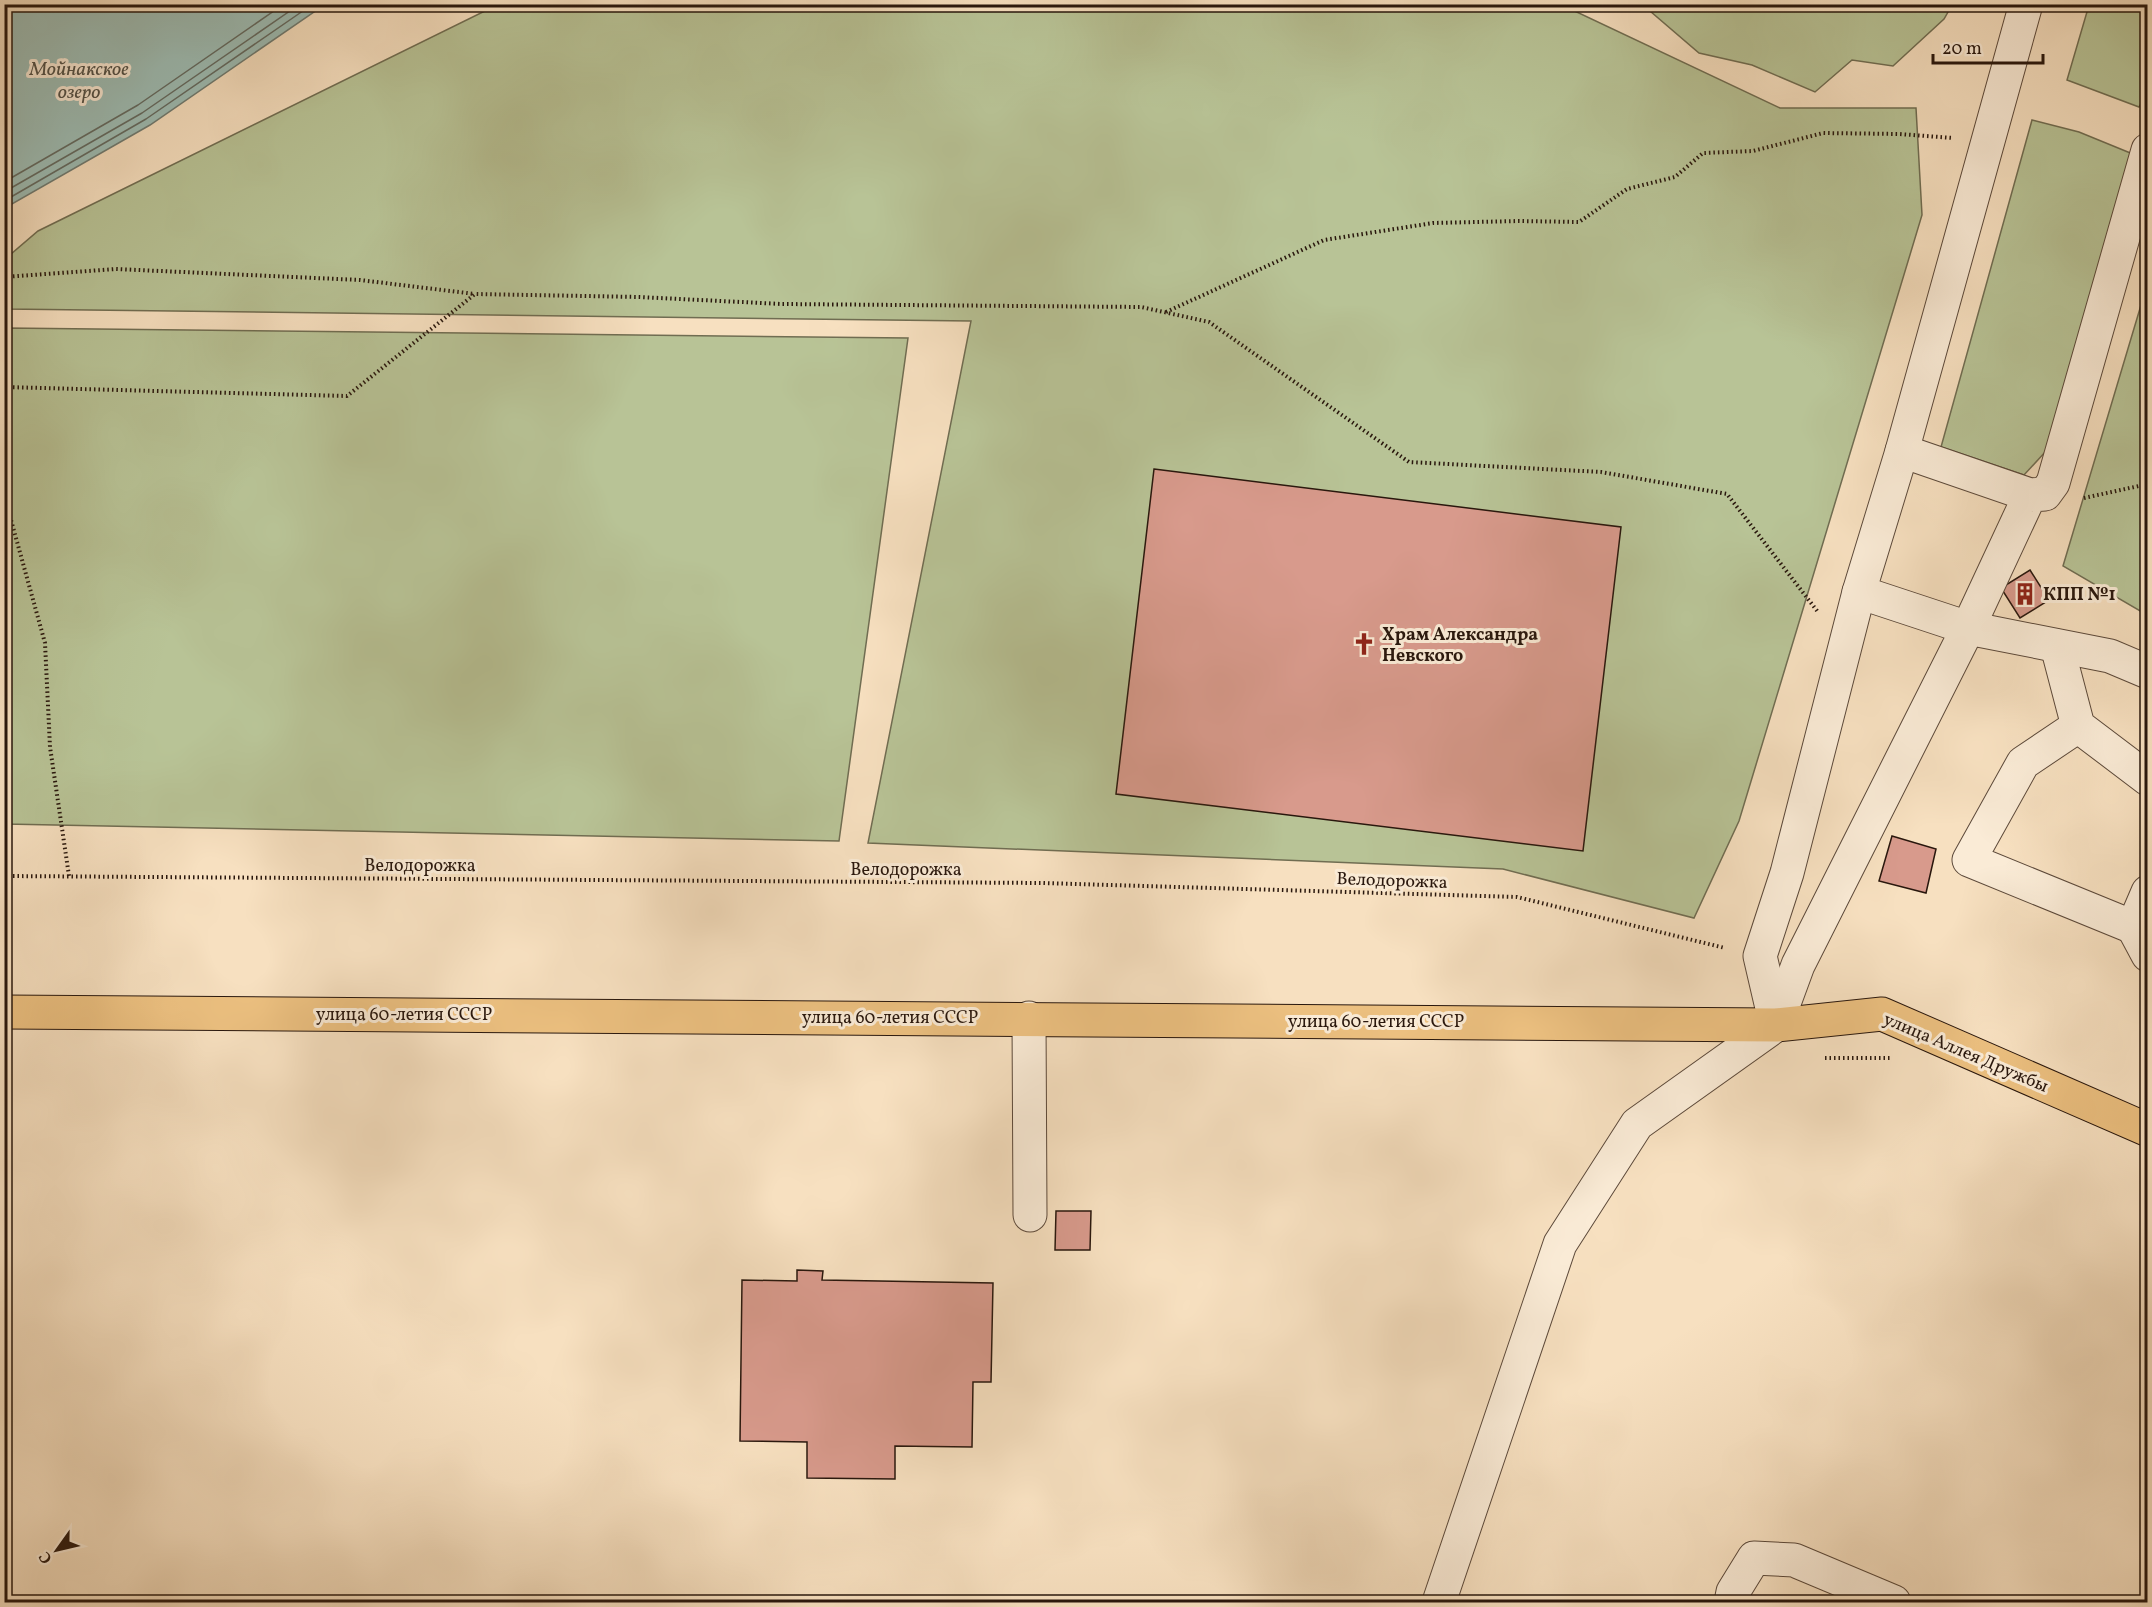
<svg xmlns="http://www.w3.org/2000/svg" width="2152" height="1607" viewBox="0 0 2152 1607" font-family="Vollkorn,serif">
	<rect width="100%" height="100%" fill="#f7e0c0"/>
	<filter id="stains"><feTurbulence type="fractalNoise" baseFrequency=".00333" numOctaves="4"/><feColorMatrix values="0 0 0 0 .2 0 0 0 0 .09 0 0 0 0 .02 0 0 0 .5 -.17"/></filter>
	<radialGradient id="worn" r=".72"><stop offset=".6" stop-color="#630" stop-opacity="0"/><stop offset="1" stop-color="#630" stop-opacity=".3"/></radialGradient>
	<g fill="#b8c396" stroke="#706d52" stroke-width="1.5">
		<polygon points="497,5 1562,5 1780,108 1916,108 1922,215 1739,821 1694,918 1503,869 868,843 971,321 5,309 4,260 38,231"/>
		<polygon points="1643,5 1952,5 1944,19 1893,66 1852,60 1815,92 1752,65 1699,53"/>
		<polygon points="2089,5 2147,5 2147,94 2139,107 2067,80"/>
		<polygon points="2032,120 2079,132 2145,159 2069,426 2024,475 1941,447"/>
		<polygon points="2147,285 2147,615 2063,566"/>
		<polygon points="5,328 908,338 839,841 5,824"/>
	</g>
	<polygon fill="#9dbdb5" stroke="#6f7b72" stroke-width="1.5" points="5,4 324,4 324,5 150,125 5,208"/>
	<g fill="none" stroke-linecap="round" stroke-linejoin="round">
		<g stroke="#636a61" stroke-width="1.5">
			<polyline points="4,182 138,105 284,4"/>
			<polyline points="4,192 142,113 300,4"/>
			<polyline points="4,201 146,119 313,4"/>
		</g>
	</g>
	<g fill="#d89a8c" stroke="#29170d" stroke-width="1.5">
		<polygon points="1154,469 1621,527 1583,851 1116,794"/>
		<polygon points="2030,570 2049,600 2020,618 2001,588"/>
		<polygon points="1892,836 1936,849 1926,893 1879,881"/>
		<polygon points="1056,1211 1091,1211 1090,1250 1055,1250"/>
		<polygon points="797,1270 823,1271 822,1280 993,1283 991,1382 973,1382 972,1447 895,1446 895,1479 807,1478 807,1442 740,1441 742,1280 797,1281"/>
	</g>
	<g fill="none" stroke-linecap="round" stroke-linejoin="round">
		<g stroke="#5c493a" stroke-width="35">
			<g id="minor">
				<polyline points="1902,451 2030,495"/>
				<polyline points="1859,592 1968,628 2030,495 2045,494 2053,483 2148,150"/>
				<polyline points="2057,646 2078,726 2148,779"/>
				<polyline points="2078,726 2023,763 1969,860 2133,927 2148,892"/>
				<polyline points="2133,927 2148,955"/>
				<polyline points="1029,1018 1030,1215"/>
				<polyline points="1776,1025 1760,956 1787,873 1859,592 1902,451 2026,4"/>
				<polyline points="1439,1602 1560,1244 1637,1124 1776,1025 1798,965 1968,628 2110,656 2148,672"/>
				<polyline points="1731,1602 1733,1592 1754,1558 1794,1560 1894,1602"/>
			</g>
		</g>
		<g stroke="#29170d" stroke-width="35">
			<polyline id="major" points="4,1012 1776,1025 1882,1014 2148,1130"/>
		</g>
		<g stroke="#29170d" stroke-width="4" stroke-dasharray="1.5 3" stroke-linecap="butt">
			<polyline points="4,277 116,269 360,280 475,294"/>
			<polyline points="1166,312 1324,240 1433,223 1519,221 1579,222 1627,189 1675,177 1703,153 1753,151 1823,133 1899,134 1953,138"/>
			<polyline points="4,387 347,396 475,294 639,297 782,304 1141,307 1209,322 1409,462 1601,472 1727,494 1818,612"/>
			<polyline points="2084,498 2148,484"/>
			<polyline points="4,509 11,520 45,643 50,747 69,876"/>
			<polyline points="4,876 1042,883 1517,897 1725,948"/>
			<polyline points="1825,1058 1892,1058"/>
		</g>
		<use href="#minor" stroke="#faebd6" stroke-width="33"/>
		<use href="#major" stroke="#ecc080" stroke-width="33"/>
	</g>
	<defs>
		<g id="building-bare" transform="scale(1.8)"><path d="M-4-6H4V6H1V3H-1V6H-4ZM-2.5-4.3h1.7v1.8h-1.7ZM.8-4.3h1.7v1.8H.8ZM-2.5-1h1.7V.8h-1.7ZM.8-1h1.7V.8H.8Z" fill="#8f2418" stroke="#faebd6" stroke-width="2.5" paint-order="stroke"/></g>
		<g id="church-bare" transform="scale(1.8)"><path d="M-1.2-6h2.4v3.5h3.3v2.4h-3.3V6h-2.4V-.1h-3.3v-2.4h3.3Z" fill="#8f2418" stroke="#faebd6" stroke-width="2.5" paint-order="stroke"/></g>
	</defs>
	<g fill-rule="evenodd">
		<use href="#building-bare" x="2025" y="594"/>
		<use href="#church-bare" x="1364" y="644"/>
	</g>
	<g text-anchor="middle" stroke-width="6" stroke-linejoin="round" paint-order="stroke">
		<g font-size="18" font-weight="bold" fill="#29170d" stroke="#faebd6" text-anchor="start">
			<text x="2043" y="600">КПП №1</text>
			<text x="1382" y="640">Храм Александра<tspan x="1382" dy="21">Невского</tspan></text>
		</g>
		<g font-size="18" fill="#29170d" stroke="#faebd6">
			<text x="420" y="871">Велодорожка</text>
			<text x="906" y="875">Велодорожка</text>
			<text transform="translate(1392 880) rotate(2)" y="6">Велодорожка</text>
			<text x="404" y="1020">улица 60-летия СССР</text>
			<text x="890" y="1023">улица 60-летия СССР</text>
			<text x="1376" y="1027">улица 60-летия СССР</text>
			<text transform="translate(1966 1052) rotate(23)" y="6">улица Аллея Дружбы</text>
		</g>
		<g font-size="20" font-style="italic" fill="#525148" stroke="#faebd6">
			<text x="79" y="75">Мойнакское<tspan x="79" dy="23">озеро</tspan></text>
		</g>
	</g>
	<rect width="2152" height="1607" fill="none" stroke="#f7e0c0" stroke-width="24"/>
	<rect x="6" y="6" width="2140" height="1595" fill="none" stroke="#29170d" stroke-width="3"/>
	<rect x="12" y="12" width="2128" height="1583" fill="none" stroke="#29170d" stroke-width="1.5"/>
	<g transform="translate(57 1550) rotate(236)" stroke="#faebd6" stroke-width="4.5" paint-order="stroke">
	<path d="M0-4.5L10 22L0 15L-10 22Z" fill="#29170d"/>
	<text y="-9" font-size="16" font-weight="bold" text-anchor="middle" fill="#29170d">С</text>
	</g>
	<path d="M1933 54v9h110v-9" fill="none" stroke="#29170d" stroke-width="3"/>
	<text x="1942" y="54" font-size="18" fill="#29170d" stroke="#faebd6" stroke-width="4.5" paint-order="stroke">20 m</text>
	<rect width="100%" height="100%" filter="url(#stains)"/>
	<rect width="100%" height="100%" fill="url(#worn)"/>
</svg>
